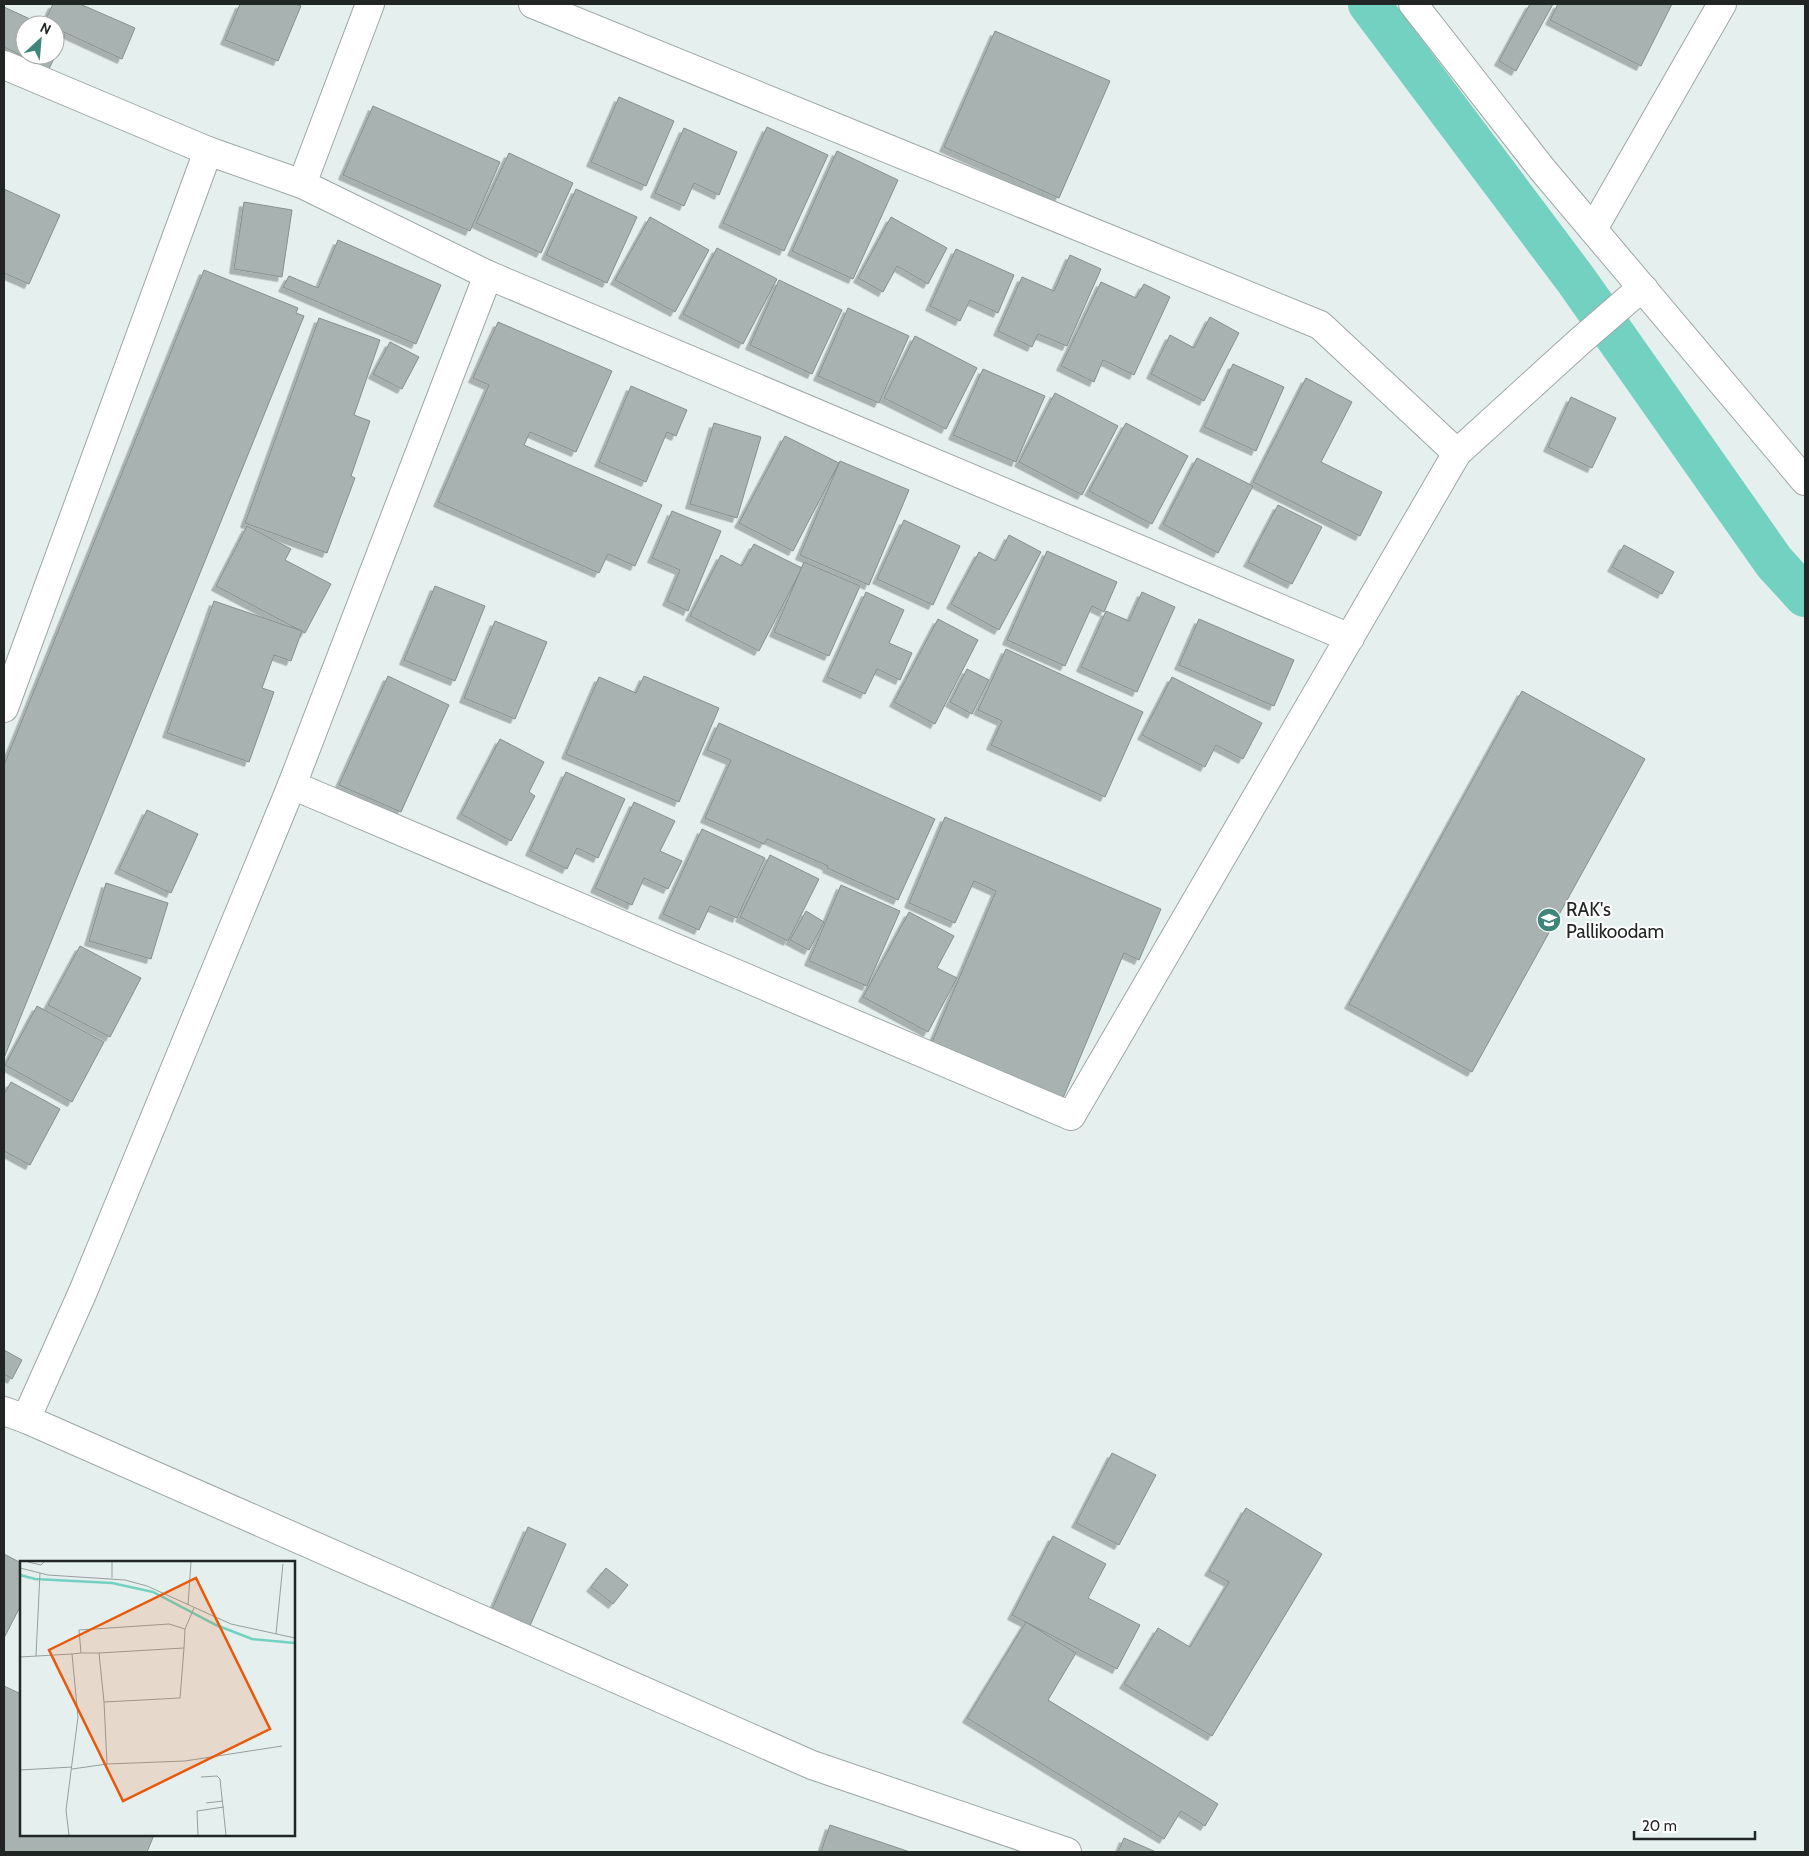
<svg xmlns="http://www.w3.org/2000/svg" width="1809" height="1856" viewBox="0 0 1809 1856" font-family="Cabin,sans-serif">
	<defs>
		<filter id="shadow"><feDropShadow dx="-4.5" dy="4.5" stdDeviation="0" flood-color="#0004"/></filter>
	</defs>
	<rect width="100%" height="100%" fill="#e5f0ee"/>
	<g fill="none" stroke-linecap="round" stroke-linejoin="round">
		<polyline stroke="#73d1c1" stroke-width="42" points="1369,4 1576,280 1774,562 1805,596"/>
	</g>
	<g fill="#a8b2b0" stroke="#86908e" filter="url(#shadow)">
		<polygon points="53,4 80,4 135,28 122,59 55,28 55,25 44,23"/>
		<polygon points="240,4 295,4 301,6 278,61 225,40"/>
		<polygon points="1530,4 1553,4 1516,71 1499,61"/>
		<polygon points="1558,4 1672,4 1641,66 1550,20"/>
		<polygon points="4,7 43,25 25,25 25,55 55,55 55,31 65,35 49,69 4,47"/>
		<polygon points="995,31 1110,81 1059,198 944,147"/>
		<polygon points="619,97 674,121 646,186 591,162"/>
		<polygon points="373,106 500,162 470,231 343,175"/>
		<polygon points="767,127 828,155 784,251 723,223"/>
		<polygon points="684,128 737,152 719,195 694,183 684,206 655,193"/>
		<polygon points="837,151 898,180 853,279 792,251"/>
		<polygon points="509,153 573,183 541,253 476,223"/>
		<polygon points="4,189 60,215 29,284 4,273"/>
		<polygon points="576,189 637,217 607,283 546,255"/>
		<polygon points="244,202 292,210 282,277 234,269"/>
		<polygon points="650,217 709,250 675,312 615,280"/>
		<polygon points="891,217 947,248 928,284 897,266 883,292 858,278"/>
		<polygon points="338,240 441,285 416,344 283,287 289,276 318,288"/>
		<polygon points="717,248 777,279 743,344 683,314"/>
		<polygon points="956,249 1014,275 998,313 970,300 960,321 930,306"/>
		<polygon points="1070,255 1101,269 1067,346 1038,334 1032,347 998,331 1022,277 1054,291"/>
		<polygon points="204,270 298,308 296,313 304,316 4,1058 4,765"/>
		<polygon points="779,280 842,310 812,374 750,345"/>
		<polygon points="1101,282 1136,298 1144,284 1170,297 1134,375 1103,360 1094,382 1061,366"/>
		<polygon points="848,308 909,336 879,403 818,376"/>
		<polygon points="1210,317 1239,333 1204,401 1151,374 1170,335 1194,348"/>
		<polygon points="319,318 380,340 354,415 370,421 351,476 355,478 327,553 245,523"/>
		<polygon points="498,322 612,371 576,452 530,432 524,445 662,505 635,566 608,554 599,573 438,502 489,385 473,378"/>
		<polygon points="915,336 977,368 946,429 884,398"/>
		<polygon points="390,342 419,357 402,389 373,374"/>
		<polygon points="1233,364 1284,387 1256,451 1204,427"/>
		<polygon points="983,369 1045,396 1016,462 953,435"/>
		<polygon points="1306,378 1352,402 1321,462 1382,492 1360,536 1253,482"/>
		<polygon points="631,386 687,410 676,436 667,432 646,482 599,462"/>
		<polygon points="1055,393 1118,426 1082,495 1019,462"/>
		<polygon points="1571,397 1616,418 1592,468 1548,447"/>
		<polygon points="714,423 761,437 737,518 690,504"/>
		<polygon points="1126,423 1188,456 1152,524 1089,491"/>
		<polygon points="785,436 839,463 793,551 739,523"/>
		<polygon points="1197,458 1253,486 1218,553 1163,524"/>
		<polygon points="840,461 909,490 869,585 800,555"/>
		<polygon points="1278,505 1322,527 1292,584 1248,562"/>
		<polygon points="672,511 721,531 688,611 667,601 680,570 652,558"/>
		<polygon points="904,520 960,546 933,605 877,579"/>
		<polygon points="247,526 291,549 285,560 331,584 305,633 216,586"/>
		<polygon points="1009,535 1041,552 999,630 951,604 979,552 996,561"/>
		<polygon points="754,544 802,568 759,651 690,616 721,555 742,566"/>
		<polygon points="1624,545 1674,572 1662,594 1612,567"/>
		<polygon points="1047,551 1117,582 1104,612 1092,606 1065,666 1007,640"/>
		<polygon points="804,562 860,586 829,656 774,632"/>
		<polygon points="435,586 485,606 455,681 404,660"/>
		<polygon points="866,592 904,610 889,643 912,653 900,680 877,669 865,694 827,677"/>
		<polygon points="1142,592 1175,607 1137,692 1081,667 1106,611 1129,621"/>
		<polygon points="214,601 302,631 291,661 274,655 262,688 274,692 249,762 167,733"/>
		<polygon points="938,619 978,640 935,724 894,702"/>
		<polygon points="1199,619 1294,660 1274,706 1179,665"/>
		<polygon points="495,621 547,642 515,719 464,698"/>
		<polygon points="1006,649 1143,712 1105,797 991,745 1002,721 978,710"/>
		<polygon points="967,669 989,680 972,714 950,702"/>
		<polygon points="388,676 449,705 401,812 339,785"/>
		<polygon points="644,676 719,708 679,802 566,754 599,677 636,693"/>
		<polygon points="1172,677 1262,723 1243,759 1216,745 1205,767 1142,735"/>
		<polygon points="1522,691 1645,759 1472,1072 1349,1004"/>
		<polygon points="719,723 935,819 898,900 827,868 828,866 767,839 764,844 705,818 731,760 707,750"/>
		<polygon points="500,739 544,762 529,792 535,796 511,841 461,814"/>
		<polygon points="566,772 625,799 598,858 577,848 567,869 530,851"/>
		<polygon points="634,802 675,821 660,851 682,861 668,889 644,878 632,905 595,888"/>
		<polygon points="147,810 198,834 171,893 119,869"/>
		<polygon points="945,817 1161,909 1139,960 1124,953 1063,1098 932,1042 996,891 974,881 955,923 909,903"/>
		<polygon points="702,829 765,858 737,918 710,906 699,930 663,914"/>
		<polygon points="770,855 819,879 788,941 740,917"/>
		<polygon points="106,883 168,903 151,959 89,941"/>
		<polygon points="841,885 900,911 867,986 809,961"/>
		<polygon points="806,911 824,922 809,950 790,940"/>
		<polygon points="909,912 954,936 937,968 957,978 928,1032 863,997"/>
		<polygon points="80,946 141,978 110,1037 48,1005"/>
		<polygon points="37,1006 104,1042 72,1102 5,1065"/>
		<polygon points="11,1082 60,1109 30,1165 4,1151 4,1094"/>
		<polygon points="4,1350 22,1360 12,1379 4,1374"/>
		<polygon points="1112,1453 1156,1475 1119,1545 1076,1523"/>
		<polygon points="1246,1508 1322,1554 1212,1736 1124,1684 1158,1628 1190,1647 1229,1582 1209,1571"/>
		<polygon points="528,1527 566,1544 525,1637 487,1621"/>
		<polygon points="1053,1536 1106,1564 1088,1598 1140,1625 1117,1669 1012,1615"/>
		<polygon points="4,1554 21,1563 21,1605 4,1638"/>
		<polygon points="606,1568 628,1585 613,1604 591,1587"/>
		<polygon points="1026,1622 1076,1653 1048,1700 1218,1804 1205,1826 1181,1811 1164,1839 967,1718"/>
		<polygon points="4,1686 21,1694 21,1835 154,1835 147,1852 4,1852"/>
		<polygon points="830,1825 910,1852 821,1852"/>
		<polygon points="1124,1838 1156,1852 1118,1852"/>
	</g>
	<g fill="none" stroke-linecap="round" stroke-linejoin="round">
		<g stroke="#9da7a5" stroke-width="30">
			<g id="minor">
				<polyline points="370,4 302,184 488,275"/>
				<polyline points="533,4 1320,325 1457,453"/>
				<polyline points="1413,4 1542,169 1805,481"/>
				<polyline points="4,65 208,151"/>
				<polyline points="1593,229 1722,4"/>
				<polyline points="1350,638 488,275 292,785 1071,1116 1457,453 1579,342 1631,297 1644,289"/>
				<polyline points="4,708 208,151 302,184"/>
				<polyline points="4,1411 26,1419 82,1294 292,785"/>
				<polyline points="26,1419 812,1765 1067,1852"/>
			</g>
		</g>
		<use href="#minor" stroke="#fff" stroke-width="28"/>
	</g>
	<defs>
		<g id="school-disc" transform="scale(1.25)"><circle r="9.5" fill="#40857a" stroke="#fff"/><path d="M0-5L7-2L0 1L-7-2ZM-4 1L0 2.5L4 1V4Q0 6-4 4Z" fill="#fff"/></g>
	</defs>
	<g fill-rule="evenodd">
		<use href="#school-disc" x="1549" y="920"/>
	</g>
	<g text-anchor="middle" stroke-width="4" stroke-linejoin="round" paint-order="stroke">
		<g font-size="19" fill="#212524" stroke="#fff" text-anchor="start">
			<text x="1566" y="916">RAK's<tspan x="1566" dy="22">Pallikoodam</tspan></text>
		</g>
	</g>
	<g transform="translate(20 1561)">
		<rect width="275" height="275" fill="#e5f0ee"/>
		<path fill="none" stroke="#73d1c1" stroke-width="2.5" d="M0,14L15,18L92,22L133,31L196,64L232,78L275,82"/>
		<path fill="none" stroke="#979f9d" stroke-width="1" d="M8,1L21,4L24,1M92,1V17M0,7L28,14L105,19L127,25L211,63L275,77M168,44L171,1M256,73L263,3M164,87L79,92L84,141L160,137L164,87L165,68L174,47M79,92H61L59,69L149,63L165,68M16,95L20,12M0,96L52,93M87,203L165,200L262,185M52,208L87,203L84,141M0,209L52,206M181,216L197,215L200,218L206,274M186,242L203,240M49,274L46,249L58,156L52,93L61,92M178,274L177,250L204,246"/>
		<path fill="#e8590c" fill-opacity="0.15" stroke="#e8590c" stroke-width="2.5" d="M176,17L250,168L103,240L29,89Z"/>
		<rect width="275" height="275" fill="none" stroke="#212524" stroke-width="2.5"/>
	</g>
	<rect width="1809" height="1856" fill="none" stroke="#212524" stroke-width="10"/>
	<g transform="translate(40 40) rotate(26)"><circle r="24" fill="#ffffff" stroke="#a6a8a7"/>
	<path d="M0-4L9 19L0 12L-9 19Z" fill="#40857a"/>
	<text y="-8" font-size="14" font-weight="bold" text-anchor="middle" fill="#212524">N</text>
	</g>
	<path d="M1634 1831v8h121v-8" fill="none" stroke="#212524" stroke-width="2.5"/>
	<text x="1642" y="1831" font-size="15" fill="#212524" stroke="#ffffff" stroke-width="4" paint-order="stroke">20 m</text>
</svg>
